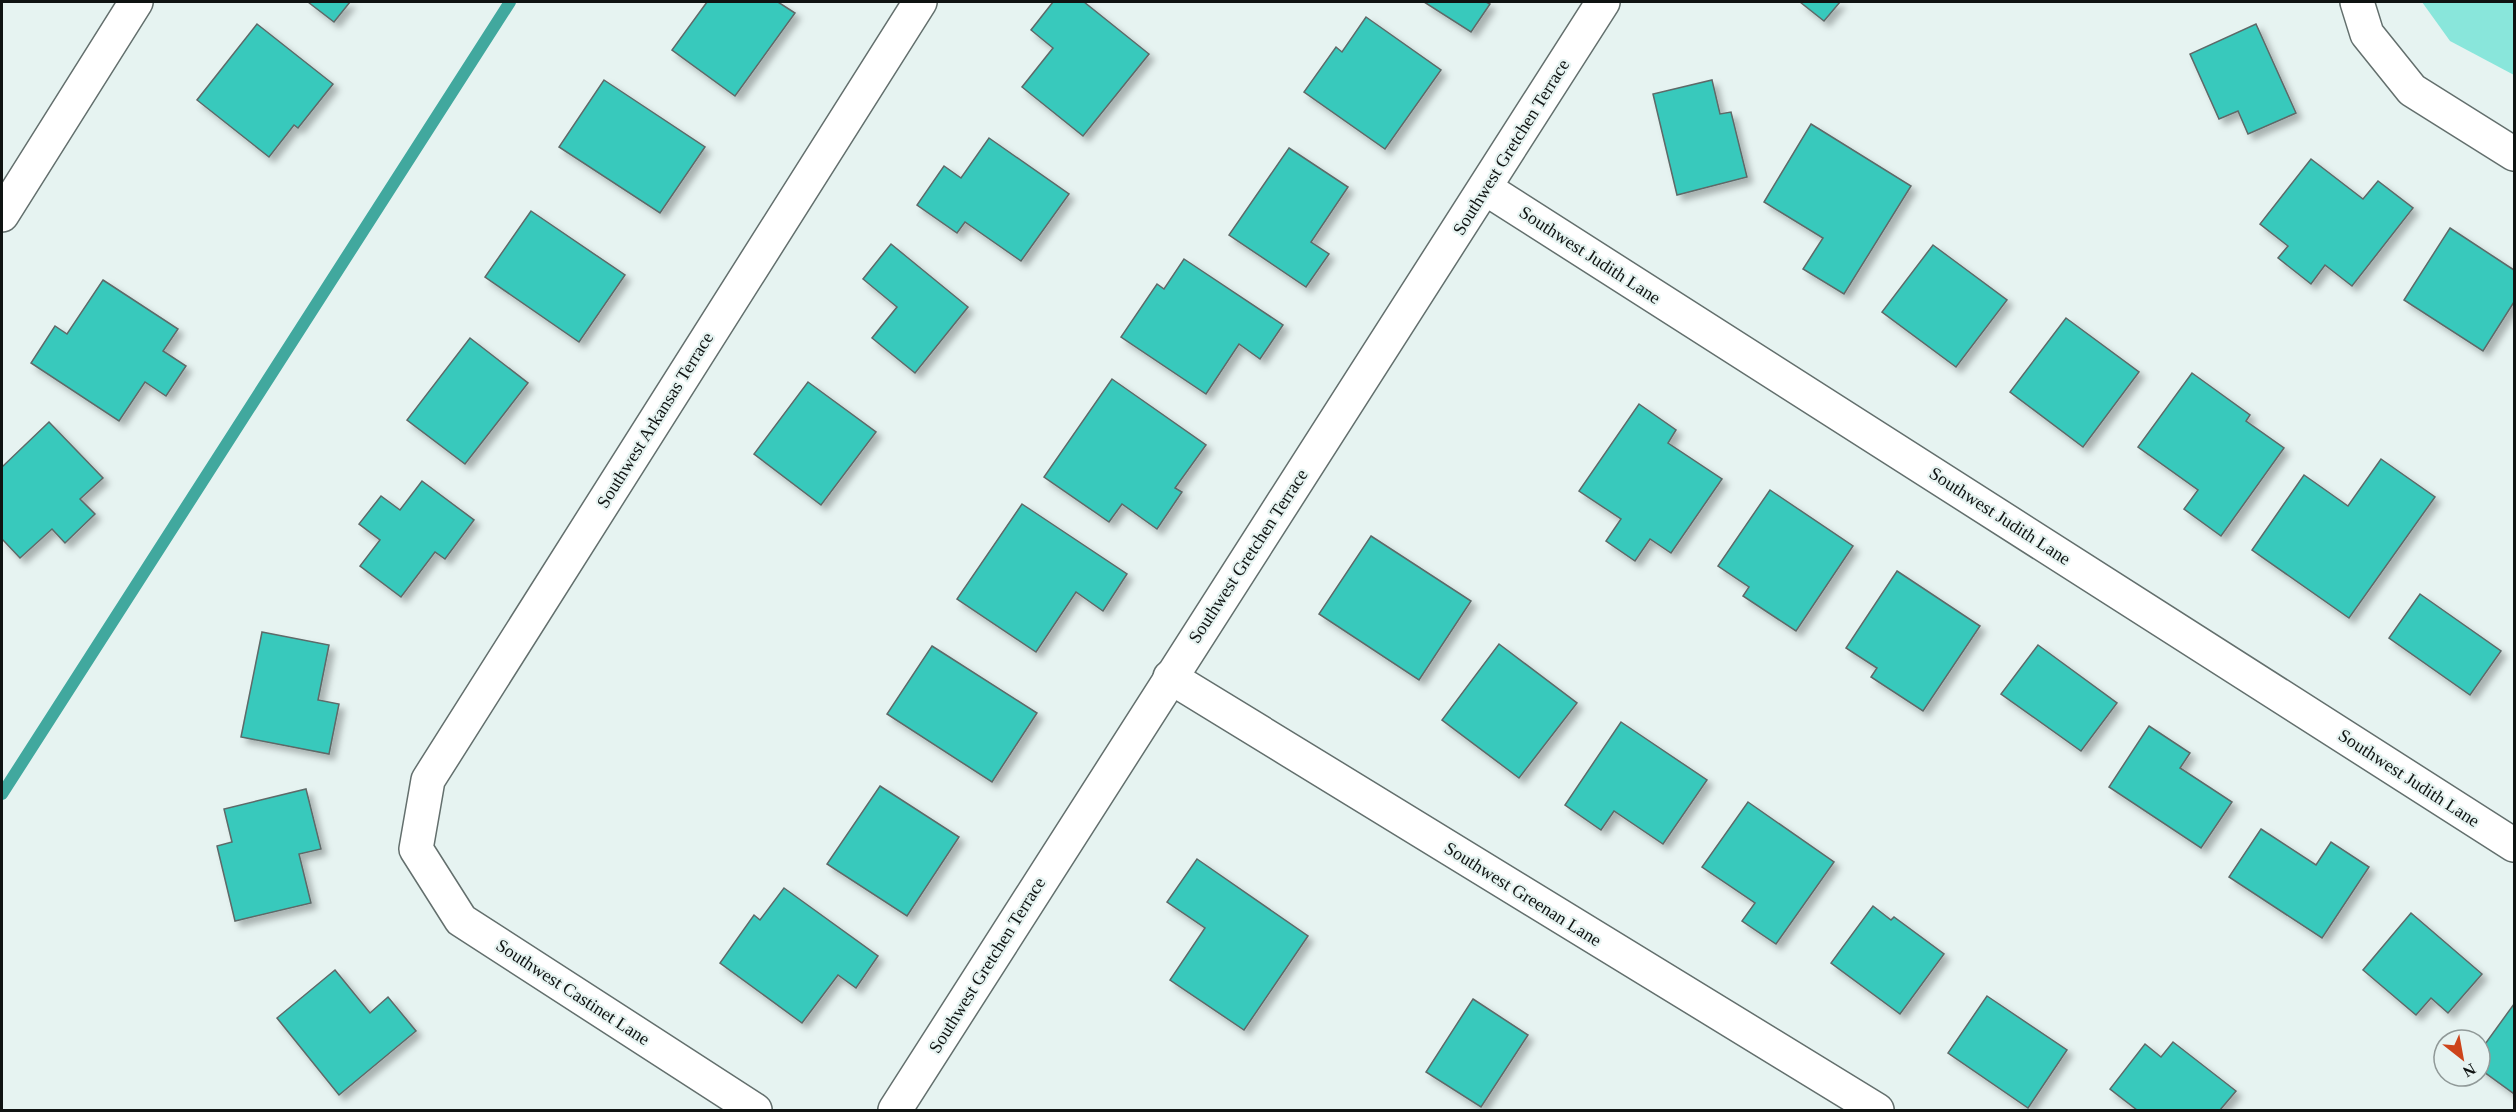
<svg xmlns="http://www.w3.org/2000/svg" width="2516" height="1112" viewBox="0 0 2516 1112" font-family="'Times New Roman',serif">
	<defs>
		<filter id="shadow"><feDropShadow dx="5.5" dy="5.5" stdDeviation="3" flood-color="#0004"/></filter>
	</defs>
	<rect width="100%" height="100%" fill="#e6f3f1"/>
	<polygon fill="#89e6db" points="2422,2 2514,2 2514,75 2450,41"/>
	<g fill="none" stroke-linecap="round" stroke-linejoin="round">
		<polyline stroke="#41a89e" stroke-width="12" points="2,794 510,2"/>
	</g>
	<g fill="#37c9bc" stroke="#5e6968" stroke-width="1.5" filter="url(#shadow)">
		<polygon points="308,2 350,2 334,22"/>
		<polygon points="707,2 778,2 795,13 735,96 672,50"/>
		<polygon points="1053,2 1084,2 1149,54 1083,136 1022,87 1053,48 1031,30"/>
		<polygon points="1424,2 1486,2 1490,4 1471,32"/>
		<polygon points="1800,2 1840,2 1824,21"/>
		<polygon points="1366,17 1441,70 1385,149 1304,92 1336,47 1342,52"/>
		<polygon points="257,24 333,84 298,128 294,125 269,157 197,100"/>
		<polygon points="2256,24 2296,113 2248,134 2238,111 2219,119 2190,54"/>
		<polygon points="604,80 705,147 660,213 559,147"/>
		<polygon points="1712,80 1720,114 1731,112 1747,177 1677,195 1653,94"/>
		<polygon points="1811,124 1911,186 1844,294 1803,269 1823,238 1764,202"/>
		<polygon points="989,138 1069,194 1021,261 965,222 957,233 917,205 944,166 961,178"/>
		<polygon points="1289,148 1348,187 1311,242 1329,254 1306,287 1229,235"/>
		<polygon points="2311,159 2363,199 2378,181 2413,208 2352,286 2325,265 2311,284 2278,258 2288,246 2260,224"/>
		<polygon points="531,211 625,275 579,342 485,277"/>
		<polygon points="2450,228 2514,270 2514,302 2483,351 2404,300"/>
		<polygon points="891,244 968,307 915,373 872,338 897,307 863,279"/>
		<polygon points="1933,245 2007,300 1956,367 1882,312"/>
		<polygon points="1184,259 1283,325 1260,359 1239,344 1206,394 1121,337 1157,284 1164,289"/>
		<polygon points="103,280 178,329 163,351 186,366 166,396 145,382 119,421 31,363 55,326 67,334"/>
		<polygon points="2066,318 2139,372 2083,447 2010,392"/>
		<polygon points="470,338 528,383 465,464 407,420"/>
		<polygon points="2192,373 2250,415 2246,421 2284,448 2221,536 2184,509 2198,490 2138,447"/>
		<polygon points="1112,379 1206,445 1175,488 1182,492 1157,529 1122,504 1109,522 1044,477"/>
		<polygon points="808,382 876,432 821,505 754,454"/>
		<polygon points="1639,404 1676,430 1668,443 1722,479 1671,553 1650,539 1635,561 1606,541 1621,519 1579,491"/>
		<polygon points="49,422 103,478 80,499 95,514 65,543 52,529 20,558 2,539 2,467"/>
		<polygon points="2381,459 2435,497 2349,618 2252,550 2304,475 2348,506"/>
		<polygon points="422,481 474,520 445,559 435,552 401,597 360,566 380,540 359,524 381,496 400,510"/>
		<polygon points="1770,490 1853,546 1796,631 1743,596 1749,587 1718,566"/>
		<polygon points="1022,504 1127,574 1103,611 1076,592 1036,652 957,599"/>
		<polygon points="1371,536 1471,601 1419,680 1319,614"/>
		<polygon points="1897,571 1980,626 1923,711 1871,677 1877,668 1846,648"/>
		<polygon points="2420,594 2501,651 2470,695 2389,638"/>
		<polygon points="262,632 329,645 318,700 339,704 329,754 241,737"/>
		<polygon points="1499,644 1577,703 1519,778 1442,720"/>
		<polygon points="2038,645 2117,703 2081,751 2001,694"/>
		<polygon points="932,646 1037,713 992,782 887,714"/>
		<polygon points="1621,722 1707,780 1663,844 1614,811 1601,830 1565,805"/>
		<polygon points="2149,726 2190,753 2180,768 2232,802 2201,848 2109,787"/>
		<polygon points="880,786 959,837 907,916 827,864"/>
		<polygon points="306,789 321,849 299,854 311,903 235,921 217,846 232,842 224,809"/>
		<polygon points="1748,802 1834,862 1776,944 1742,921 1755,903 1702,867"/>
		<polygon points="2261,829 2316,865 2331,842 2369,867 2322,938 2229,877"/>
		<polygon points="1197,859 1308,936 1244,1030 1170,980 1205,928 1167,902"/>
		<polygon points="784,888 878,956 856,988 838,975 802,1023 720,963 754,915 760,920"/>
		<polygon points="1873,906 1891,920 1894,917 1944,954 1900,1014 1831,963"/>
		<polygon points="2411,913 2482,974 2448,1013 2431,998 2416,1015 2363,970"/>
		<polygon points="335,970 370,1013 388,997 416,1031 339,1095 277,1018"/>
		<polygon points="1987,996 2067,1050 2028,1108 1948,1053"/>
		<polygon points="1473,999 1528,1035 1481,1107 1426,1072"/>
		<polygon points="2514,1004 2514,1091 2513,1093 2480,1069 2480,1051"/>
		<polygon points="2173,1042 2236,1091 2220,1110 2137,1110 2110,1089 2145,1044 2161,1057"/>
	</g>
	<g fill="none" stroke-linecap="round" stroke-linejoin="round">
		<g stroke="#636f6d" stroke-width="36">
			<g id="street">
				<polyline points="2357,2 2367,34 2412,90 2514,154"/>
				<polyline points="1485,188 2514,845"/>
				<polyline points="2,215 136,2"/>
				<polyline points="1170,677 1877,1110"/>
				<polyline points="755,1110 461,920 416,849 428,780 920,2"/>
				<polyline points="895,1110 1603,2"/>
			</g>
		</g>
		<use href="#street" stroke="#fff" stroke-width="33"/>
	</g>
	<g text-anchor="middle" stroke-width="4.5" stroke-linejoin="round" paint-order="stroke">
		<g font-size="18" fill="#0f1312" stroke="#e6f3f1">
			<text transform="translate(1511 147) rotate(-58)" y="6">Southwest Gretchen Terrace</text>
			<text transform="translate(1590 255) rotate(33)" y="6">Southwest Judith Lane</text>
			<text transform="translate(655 420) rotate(-58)" y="6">Southwest Arkansas Terrace</text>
			<text transform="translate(2000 516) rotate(33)" y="6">Southwest Judith Lane</text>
			<text transform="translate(1248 556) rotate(-57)" y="6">Southwest Gretchen Terrace</text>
			<text transform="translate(2409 778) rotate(33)" y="6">Southwest Judith Lane</text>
			<text transform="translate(1523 894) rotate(32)" y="6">Southwest Greenan Lane</text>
			<text transform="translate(987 965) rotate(-58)" y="6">Southwest Gretchen Terrace</text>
			<text transform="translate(573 992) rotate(33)" y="6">Southwest Castinet Lane</text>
		</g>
	</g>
	<rect width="2516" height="1112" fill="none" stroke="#0f1312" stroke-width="6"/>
	<g transform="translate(2462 1058) rotate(149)"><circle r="28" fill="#e6f3f1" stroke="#909998" stroke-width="1.5"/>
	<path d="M0-4.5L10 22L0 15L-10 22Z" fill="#cd441b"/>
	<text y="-9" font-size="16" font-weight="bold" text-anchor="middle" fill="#0f1312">N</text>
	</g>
</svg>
